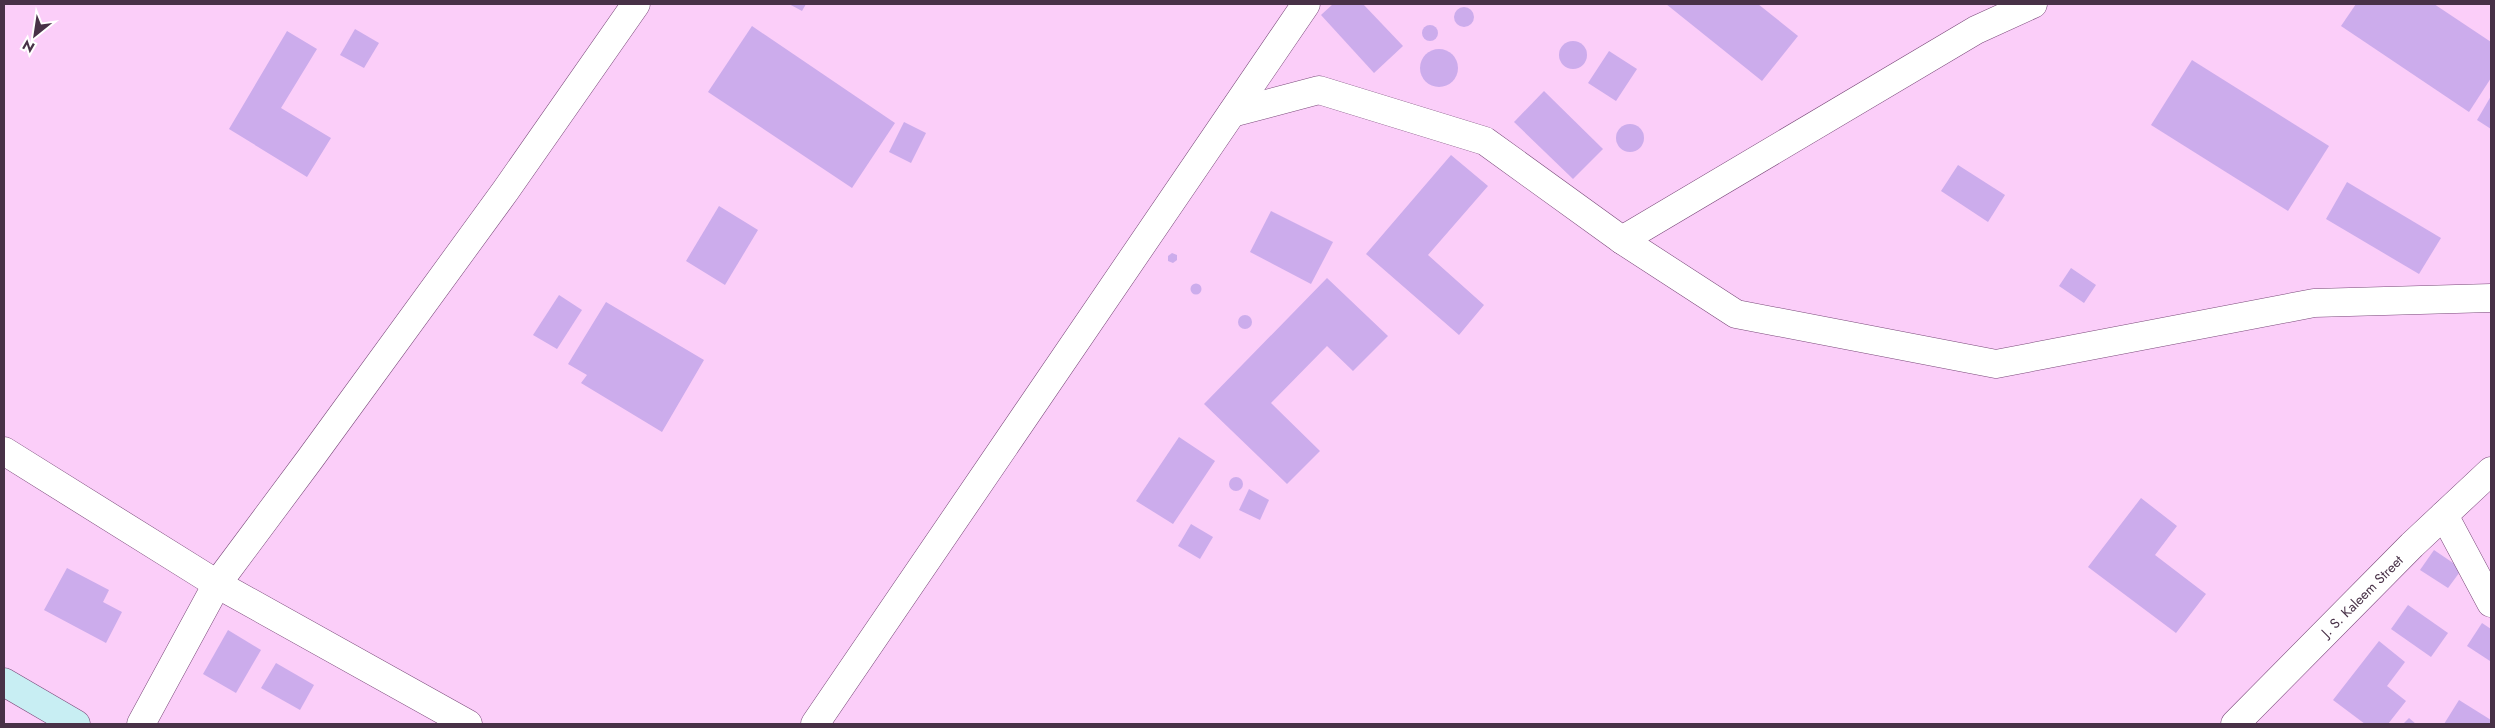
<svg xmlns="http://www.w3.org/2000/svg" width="2495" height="728" viewBox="0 0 2495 728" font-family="Jost,sans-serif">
	<rect width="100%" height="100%" fill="#fbcef9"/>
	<g fill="#ccacec">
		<polygon points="789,4 806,4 802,11"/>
		<polygon points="1333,4 1363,4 1403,46 1374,73 1321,15"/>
		<polygon points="1666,4 1758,4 1798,36 1762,81"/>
		<polygon points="2356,4 2434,4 2491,42 2491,78 2469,112 2341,26"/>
		<circle cx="1464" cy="17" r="10"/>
		<circle cx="1430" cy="33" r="8"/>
		<polygon points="752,26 895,123 852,188 708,92"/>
		<polygon points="355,29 379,43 364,68 340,55"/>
		<polygon points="287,31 317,49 281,108 331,138 307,177 229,129"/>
		<circle cx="1573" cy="55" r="14"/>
		<circle cx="1439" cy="68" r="19"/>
		<polygon points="1609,51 1637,69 1616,101 1588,83"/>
		<polygon points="2192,60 2329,146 2288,211 2151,125"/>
		<polygon points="1544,91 1603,149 1573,179 1514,122"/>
		<polygon points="2491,96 2491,129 2477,120"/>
		<polygon points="904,122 926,133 911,163 889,152"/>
		<circle cx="1630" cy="138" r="14"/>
		<polygon points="1451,155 1488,186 1428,255 1484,305 1459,335 1366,254"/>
		<polygon points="1958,165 2005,195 1988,222 1941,191"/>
		<polygon points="2347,182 2441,238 2419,274 2326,219"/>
		<polygon points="719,206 758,230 725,285 686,261"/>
		<polygon points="1271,211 1333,242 1311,284 1250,252"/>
		<polygon points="1172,253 1177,255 1177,260 1173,263 1168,261 1168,256"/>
		<polygon points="2071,268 2096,285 2084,303 2059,286"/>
		<polygon points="1327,278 1388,336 1353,371 1327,346 1271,403 1320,451 1287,484 1204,404"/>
		<circle cx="1196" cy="289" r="5.5"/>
		<polygon points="559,295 582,310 557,349 533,335"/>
		<polygon points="606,302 704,360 662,432 581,383 587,375 568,364"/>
		<circle cx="1245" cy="322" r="7"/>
		<polygon points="1179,437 1215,461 1173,524 1136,501"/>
		<circle cx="1236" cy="484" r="7"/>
		<polygon points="1249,489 1269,500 1260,520 1239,510"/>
		<polygon points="2141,498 2177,526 2155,555 2206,594 2176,633 2088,567"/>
		<polygon points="1191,524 1213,537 1200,559 1178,546"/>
		<polygon points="2434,550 2462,569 2448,588 2420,570"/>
		<polygon points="67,568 109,590 103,602 122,612 106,643 44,610"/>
		<polygon points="2408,605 2448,633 2431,657 2391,629"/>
		<polygon points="2482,623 2491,629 2490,661 2467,646"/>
		<polygon points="228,630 261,650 236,693 203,674"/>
		<polygon points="2379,641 2405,662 2387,686 2406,701 2388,724 2365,724 2333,700"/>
		<polygon points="276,663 314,685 300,710 261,688"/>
		<polygon points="2459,700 2491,720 2491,724 2444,724"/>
		<polygon points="2409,718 2416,724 2403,724"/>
	</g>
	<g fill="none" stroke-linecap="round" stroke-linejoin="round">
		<g stroke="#794879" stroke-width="29">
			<g id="street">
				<polyline points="1232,113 1319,90 1485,141 1622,240 1976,30 2033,4"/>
				<polyline points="1622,240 1736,314 1996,364 2314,303 2491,298"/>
				<polyline points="4,451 217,584 468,724"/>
				<polyline points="2444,515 2491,603"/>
				<polyline points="141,724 217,584 310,459 506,190 636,4"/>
				<polyline points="815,724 1306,4"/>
				<polyline points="2235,724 2412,545 2491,471"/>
			</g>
		</g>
		<g stroke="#794879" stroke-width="29">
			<polyline id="secondary" points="4,682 76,724"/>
		</g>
		<use href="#street" stroke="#fff" stroke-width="28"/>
		<use href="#secondary" stroke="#c8eef3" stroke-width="28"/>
	</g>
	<g text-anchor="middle" stroke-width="4.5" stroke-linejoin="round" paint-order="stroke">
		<g font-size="14" fill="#483147" stroke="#fff">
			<text transform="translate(2362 596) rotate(-45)" y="5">J. S. Kaleem Street</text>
		</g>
	</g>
	<rect width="2495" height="728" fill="none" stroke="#483147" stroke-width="10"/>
	<g transform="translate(35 35) rotate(210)" stroke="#ffffff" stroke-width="4" paint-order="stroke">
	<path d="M0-4L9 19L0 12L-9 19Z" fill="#483147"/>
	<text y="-8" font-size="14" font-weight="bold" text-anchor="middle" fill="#483147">N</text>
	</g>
</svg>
